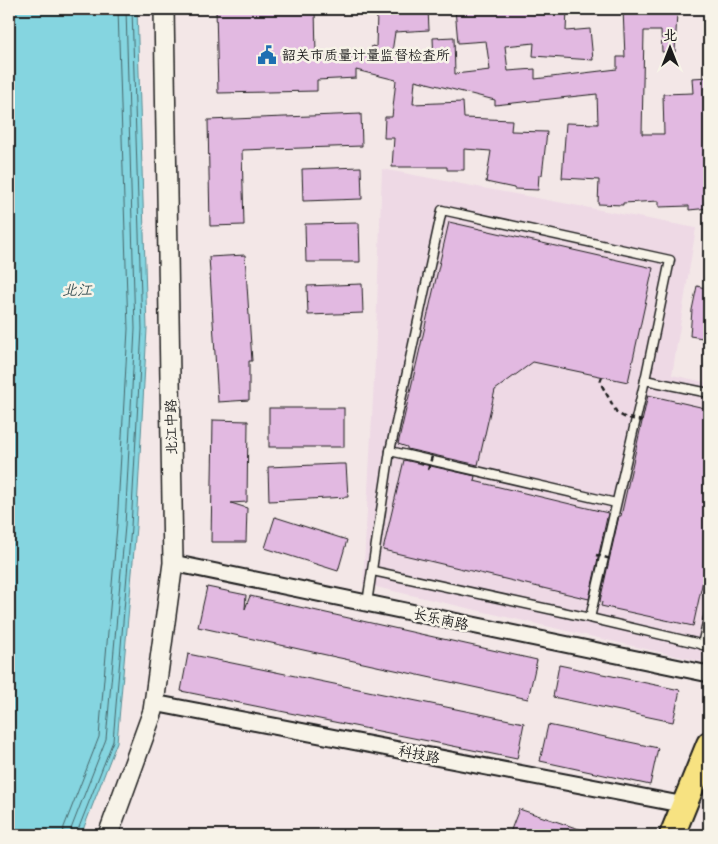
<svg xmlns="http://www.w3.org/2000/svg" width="718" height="844" viewBox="0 0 718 844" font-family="Kalam,'LXGW WenKai TC',sans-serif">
	<rect width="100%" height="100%" fill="#f3e7e7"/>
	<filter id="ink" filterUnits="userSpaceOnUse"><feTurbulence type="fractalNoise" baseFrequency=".02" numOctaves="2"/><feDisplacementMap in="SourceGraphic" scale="10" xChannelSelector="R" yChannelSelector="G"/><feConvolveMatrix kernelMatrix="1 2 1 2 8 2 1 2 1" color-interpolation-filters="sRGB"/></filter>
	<g filter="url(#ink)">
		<polygon fill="#eed9e5" points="382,169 696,228 672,375 709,383 709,658 707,663 363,584 375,361"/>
		<polygon fill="#85d5e0" stroke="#5b8b92" points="9,9 137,9 147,329 136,527 117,742 81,835 9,835"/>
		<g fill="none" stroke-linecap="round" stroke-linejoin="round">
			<g stroke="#46666a" stroke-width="1">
				<polyline points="63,835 64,827 99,737 117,526 128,329 118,9"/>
				<polyline points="70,835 71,829 106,739 125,526 135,329 126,9"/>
				<polyline points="76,835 113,741 131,527 142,329 132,9"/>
			</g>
		</g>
		<g fill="#e2b9e1" stroke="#1c1c1c">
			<polygon points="216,9 315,9 316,55 370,54 372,46 376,47 377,13 401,14 401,10 428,9 429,30 395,32 392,52 434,62 433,38 454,37 455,74 490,70 486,41 458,43 455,9 567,9 566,31 590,29 593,60 533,56 534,43 505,46 508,71 535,69 535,79 617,69 617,57 625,57 623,9 652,9 652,13 677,12 675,52 662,52 661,31 644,31 642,134 664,134 663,94 693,93 692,78 709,77 709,208 689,210 689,206 659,207 659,201 623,203 623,205 598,204 599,180 562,178 566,123 598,124 597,94 495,105 495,100 415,80 413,104 463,102 464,118 512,120 511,131 547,132 542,175 539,174 538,190 514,189 514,188 486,182 491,151 464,149 464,170 447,170 447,167 392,167 394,138 384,138 385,117 392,117 396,80 356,70 356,78 317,80 317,91 218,93"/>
			<polygon points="361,114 362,146 242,150 244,225 210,226 208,120"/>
			<polygon points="361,167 362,199 303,201 302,169"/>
			<polygon points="449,222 653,268 628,382 533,362 495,390 478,465 407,449 407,447 398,444"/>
			<polygon points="359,223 360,262 306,262 305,224"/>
			<polygon points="245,255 252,361 249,361 249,400 218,402 209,257"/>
			<polygon points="362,284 363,313 308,315 307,286"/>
			<polygon points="697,286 709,289 709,339 690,336 692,310"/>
			<polygon points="648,395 709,409 709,553 693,626 601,606 602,602 600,601 619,516 621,516"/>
			<rect x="269" y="408" width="75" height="39"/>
			<polygon points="213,420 248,421 247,502 231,503 247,508 246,542 211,542"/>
			<polygon points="404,460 475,476 474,481 608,513 589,599 383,550"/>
			<polygon points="339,464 346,464 348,497 269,501 268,467"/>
			<polygon points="275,517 347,540 338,571 265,548"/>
			<polygon points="207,587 246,595 245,609 250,596 537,660 528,699 198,627"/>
			<polygon points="188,654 524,723 517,759 181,691"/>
			<polygon points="559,665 680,690 673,722 553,697"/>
			<polygon points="548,725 658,748 650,785 540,761"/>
			<polygon points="519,809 591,833 590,835 509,835"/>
		</g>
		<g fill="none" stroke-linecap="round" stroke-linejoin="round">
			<g stroke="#1c1c1c" stroke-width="11">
				<g id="service">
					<polyline points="390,451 616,503"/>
					<polyline points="373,571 590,618 709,646"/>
					<polyline points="367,603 390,451 442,210 670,260 645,380 709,393"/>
					<polyline points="590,618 645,380"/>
					<polyline points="702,645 709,614"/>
				</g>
			</g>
			<g stroke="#1c1c1c" stroke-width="19">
				<g id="minor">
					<polyline points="173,563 709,674"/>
					<polyline points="154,703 685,805"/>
				</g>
			</g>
			<g stroke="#1c1c1c" stroke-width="22">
				<polyline id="tertiary" points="108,835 153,711 173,563 164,9"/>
			</g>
			<g stroke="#1c1c1c" stroke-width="28">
				<polyline id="primary" points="672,835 709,744"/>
			</g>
			<use href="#service" stroke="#f7f3e8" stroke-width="8"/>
			<use href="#minor" stroke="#f7f3e8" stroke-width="15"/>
			<use href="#tertiary" stroke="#f7f3e8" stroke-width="19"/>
			<use href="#primary" stroke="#f7e281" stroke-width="24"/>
			<g stroke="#1c1c1c" stroke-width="2.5" stroke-dasharray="5 4" stroke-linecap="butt">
				<polyline points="602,377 600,382 617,413 624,417 642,421"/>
				<polyline points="428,470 433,453"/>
				<polyline points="596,555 611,559"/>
			</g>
		</g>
	</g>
	<defs>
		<g id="civic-bare" transform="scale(1.5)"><path d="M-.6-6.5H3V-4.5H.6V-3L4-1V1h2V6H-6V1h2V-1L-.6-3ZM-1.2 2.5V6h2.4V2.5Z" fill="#1f6fb2" stroke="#f7f3e8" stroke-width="2.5" paint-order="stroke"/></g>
	</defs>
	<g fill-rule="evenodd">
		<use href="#civic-bare" x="267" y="55"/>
	</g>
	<g text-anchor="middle" stroke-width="5" stroke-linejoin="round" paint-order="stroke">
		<g font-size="14" fill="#1c1c1c" stroke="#f7f3e8" text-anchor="start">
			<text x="282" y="60">韶关市质量计量监督检查所</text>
		</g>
		<g font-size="14" fill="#1c1c1c" stroke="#f7f3e8">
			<text transform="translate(171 427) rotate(-91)" y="5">北江中路</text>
			<text transform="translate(441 619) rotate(12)" y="5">长乐南路</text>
			<text transform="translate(419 754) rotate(11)" y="5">科技路</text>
		</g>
		<g font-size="15" font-style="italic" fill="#3c5457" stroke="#f7f3e8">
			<text x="77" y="295">北江</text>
		</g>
	</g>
	<rect width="718" height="844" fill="none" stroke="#f7f3e8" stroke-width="30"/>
	<rect x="15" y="15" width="688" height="814" fill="none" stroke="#1c1c1c" stroke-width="2" filter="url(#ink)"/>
	<g transform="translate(670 48)" stroke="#f7f3e8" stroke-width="4" paint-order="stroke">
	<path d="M0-4L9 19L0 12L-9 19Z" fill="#1c1c1c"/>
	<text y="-8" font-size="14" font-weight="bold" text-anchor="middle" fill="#1c1c1c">北</text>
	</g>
</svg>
